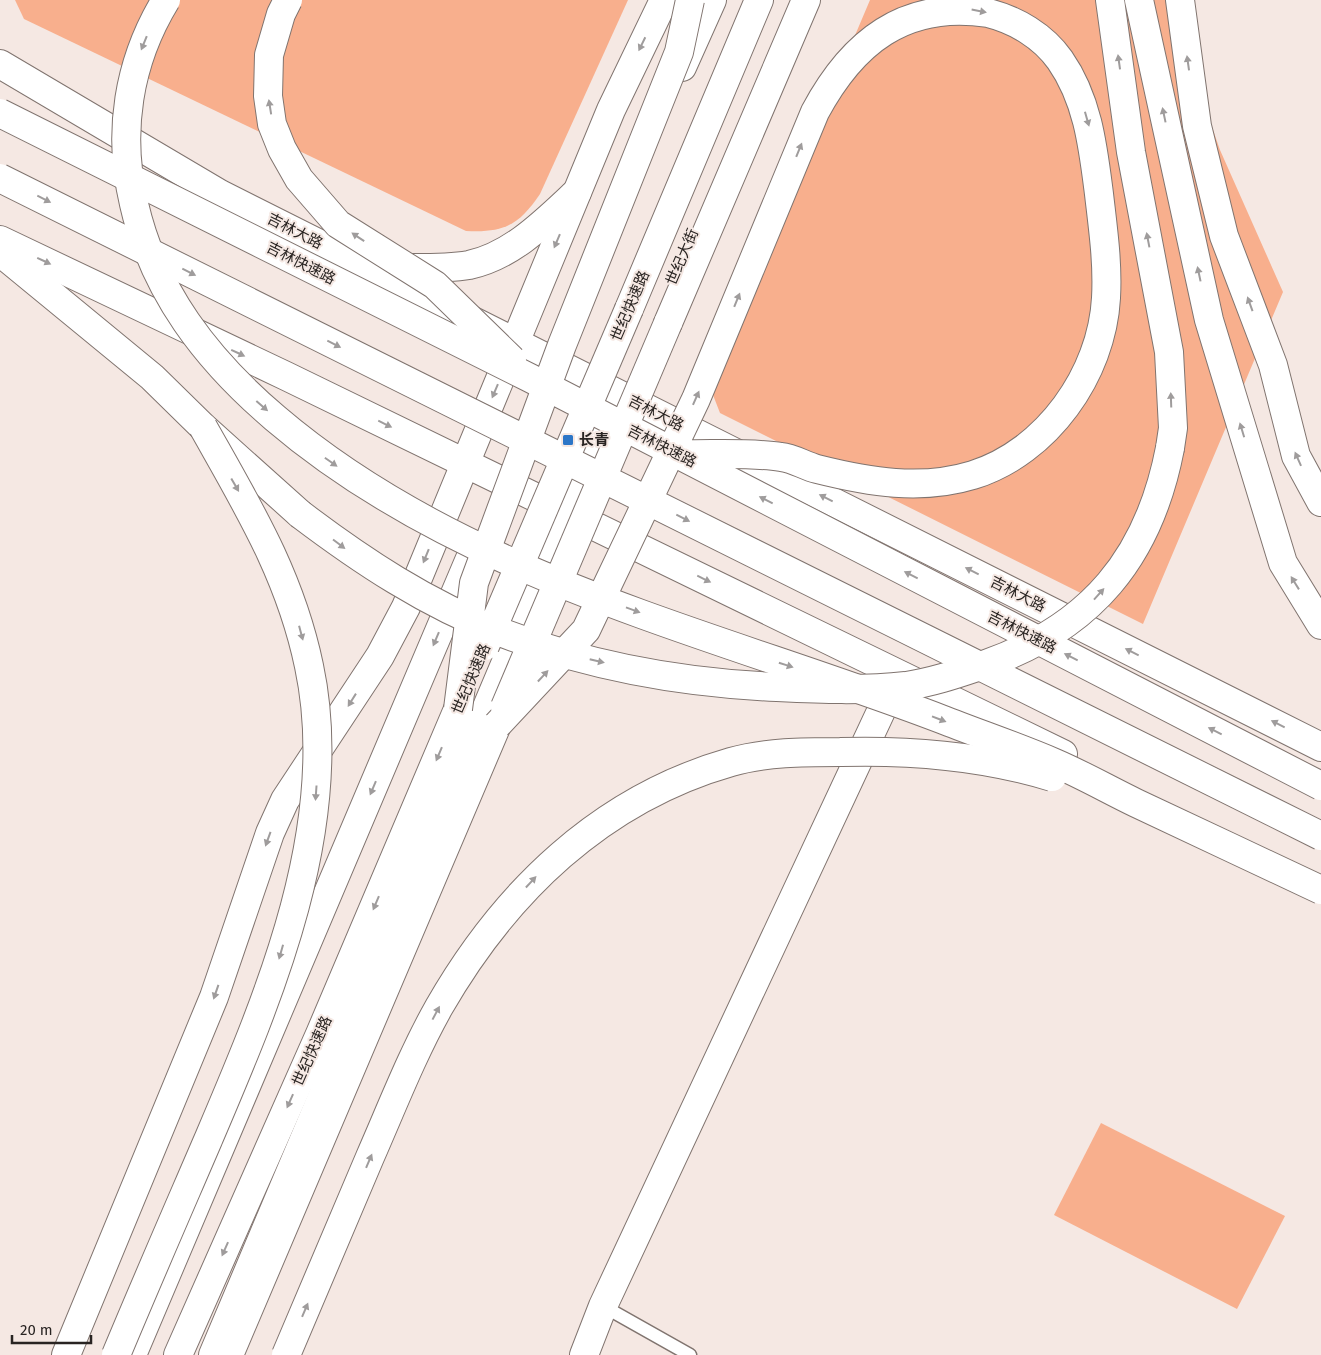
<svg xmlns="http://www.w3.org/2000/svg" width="1321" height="1355" viewBox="0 0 1321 1355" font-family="'Fira Sans','Noto Sans SC',sans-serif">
	<rect width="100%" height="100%" fill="#f5e8e3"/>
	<g fill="#f8af8d">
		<path d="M15,0H628L540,194C519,225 504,233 466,231L24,19Z"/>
		<polygon points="870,0 1168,0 1220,150 1283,292 1143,624 720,413 708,382"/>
		<polygon points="1101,1123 1285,1216 1237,1309 1054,1215"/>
	</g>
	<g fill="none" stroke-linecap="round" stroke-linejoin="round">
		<g stroke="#80746f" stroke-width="15">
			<polyline id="lane" points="603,1306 690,1355"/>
		</g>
		<g stroke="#80746f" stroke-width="30">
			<g id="secondary">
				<polyline points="682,67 712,0"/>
				<polyline points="66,1355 214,997 270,833 285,800 380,656 406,607 611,110 664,0"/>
				<polyline points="132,1355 474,549"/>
				<polyline points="213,1355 569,513 622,399"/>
				<polyline points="584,1355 603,1306 897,677"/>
			</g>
		</g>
		<g stroke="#80746f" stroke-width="30">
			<g id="primary">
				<polyline points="0,64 220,194 1321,747"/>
				<polyline points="0,240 286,376 1063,754"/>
				<path d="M395,268C419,268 445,269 469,265C512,256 546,221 577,192"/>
			</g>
		</g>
		<g stroke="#80746f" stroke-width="30">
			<g id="highway">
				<polyline points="1110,0 1131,152 1169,352 1173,428 1170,448"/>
				<polyline points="1139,0 1209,320 1283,563 1321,625"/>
				<polyline points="1180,0 1197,126 1224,236 1273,365 1296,456 1321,502"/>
				<polyline points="0,252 152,377 203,427 300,514"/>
				<polyline points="629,309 759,0"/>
				<polyline points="668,323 806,0"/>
				<polyline points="178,1355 320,1034 458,709"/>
				<polyline points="229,1355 497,725"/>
			</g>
		</g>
		<use href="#lane" stroke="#fff" stroke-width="12"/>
		<use href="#secondary" stroke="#fff" stroke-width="28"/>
		<use href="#primary" stroke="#fff" stroke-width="28"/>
		<use href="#highway" stroke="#fff" stroke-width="28"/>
		<g stroke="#80746f" stroke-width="30" stroke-linecap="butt">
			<g id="highway-bridge">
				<path d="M166,0C128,62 117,133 134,204C154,292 207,360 275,418C462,578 716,633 941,719C979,734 1018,747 1055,763C1083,775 1109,790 1136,803C1198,832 1259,861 1321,890"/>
				<polyline points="288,0 281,14 269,55 268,96 272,124 282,149 299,179 338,224 435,285 512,360"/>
				<polyline points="0,113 530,378 1321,786"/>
				<polyline points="0,178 1321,836"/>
				<path d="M300,514C362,561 427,604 500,632C588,666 683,683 777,687C820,689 864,691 906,686C934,682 959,673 986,664C1091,627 1149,558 1170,448"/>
				<polyline points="485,646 629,309"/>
				<polyline points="505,707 668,323"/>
				<polyline points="458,709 474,583 562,345 679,52 690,0"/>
				<path d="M497,725L586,630L696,399L815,112C852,43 904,0 988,13C1016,20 1043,36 1060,60C1088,100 1093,147 1099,194C1103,229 1108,263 1106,298C1102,374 1047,452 973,475C921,491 869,482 817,469C805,466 793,458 781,457C751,452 709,455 677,454"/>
				<path d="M116,1355C146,1283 177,1212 208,1140C269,997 343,825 309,666C290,575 248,507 203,427"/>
				<path d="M286,1355C314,1289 342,1223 370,1157C392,1107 412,1055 439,1007C505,892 601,799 731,762C765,752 804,752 840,752C911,750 984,756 1052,777"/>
			</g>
		</g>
		<use href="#highway-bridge" stroke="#fff" stroke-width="28"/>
	</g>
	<defs><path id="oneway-solid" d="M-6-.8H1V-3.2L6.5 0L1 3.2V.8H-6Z" transform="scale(1.25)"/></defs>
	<g fill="#9f9c9c">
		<use href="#oneway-solid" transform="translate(979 11) rotate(11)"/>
		<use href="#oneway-solid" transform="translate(144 43) rotate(112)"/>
		<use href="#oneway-solid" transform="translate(642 44) rotate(116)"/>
		<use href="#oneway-solid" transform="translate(1119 62) rotate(-98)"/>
		<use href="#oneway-solid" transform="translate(1188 63) rotate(-98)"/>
		<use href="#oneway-solid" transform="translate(270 107) rotate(-99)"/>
		<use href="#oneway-solid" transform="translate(1164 115) rotate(-102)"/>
		<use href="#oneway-solid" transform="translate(1087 119) rotate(74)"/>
		<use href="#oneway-solid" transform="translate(799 150) rotate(-68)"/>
		<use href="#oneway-solid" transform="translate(44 199) rotate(27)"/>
		<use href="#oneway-solid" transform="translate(358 237) rotate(-146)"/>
		<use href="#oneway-solid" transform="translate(1148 240) rotate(-101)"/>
		<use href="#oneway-solid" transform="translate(557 241) rotate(113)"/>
		<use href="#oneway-solid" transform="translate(44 261) rotate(25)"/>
		<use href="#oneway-solid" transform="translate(189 272) rotate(27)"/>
		<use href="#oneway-solid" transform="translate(1199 274) rotate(-102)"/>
		<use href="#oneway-solid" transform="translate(737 300) rotate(-68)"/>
		<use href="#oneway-solid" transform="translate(1250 304) rotate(-110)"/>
		<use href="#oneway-solid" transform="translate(334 344) rotate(27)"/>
		<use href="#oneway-solid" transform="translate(238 353) rotate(25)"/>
		<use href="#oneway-solid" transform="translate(495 391) rotate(113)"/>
		<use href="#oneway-solid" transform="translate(696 398) rotate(-66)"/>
		<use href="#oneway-solid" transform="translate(1171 400) rotate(-92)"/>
		<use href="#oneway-solid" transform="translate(262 406) rotate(41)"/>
		<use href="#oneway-solid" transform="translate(385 424) rotate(26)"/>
		<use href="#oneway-solid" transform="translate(1242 430) rotate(-107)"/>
		<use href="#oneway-solid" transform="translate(1298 459) rotate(-114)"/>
		<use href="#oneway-solid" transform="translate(331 462) rotate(35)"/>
		<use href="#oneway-solid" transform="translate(235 485) rotate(60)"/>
		<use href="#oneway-solid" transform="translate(826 498) rotate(-153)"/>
		<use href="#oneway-solid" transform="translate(766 500) rotate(-153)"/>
		<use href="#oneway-solid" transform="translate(683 518) rotate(27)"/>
		<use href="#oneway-solid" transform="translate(339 544) rotate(37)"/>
		<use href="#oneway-solid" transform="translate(426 556) rotate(112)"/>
		<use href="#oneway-solid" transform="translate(972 571) rotate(-153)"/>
		<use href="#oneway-solid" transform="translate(911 575) rotate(-153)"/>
		<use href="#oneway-solid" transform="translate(704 579) rotate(26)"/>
		<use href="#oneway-solid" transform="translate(1295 583) rotate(-122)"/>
		<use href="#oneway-solid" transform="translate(1099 594) rotate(-48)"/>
		<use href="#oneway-solid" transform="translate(633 610) rotate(20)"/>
		<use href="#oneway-solid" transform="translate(301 633) rotate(75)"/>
		<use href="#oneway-solid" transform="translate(436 639) rotate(113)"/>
		<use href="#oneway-solid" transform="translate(1132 652) rotate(-153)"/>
		<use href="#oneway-solid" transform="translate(1071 657) rotate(-153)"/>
		<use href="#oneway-solid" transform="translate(597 661) rotate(13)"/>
		<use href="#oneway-solid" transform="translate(786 665) rotate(18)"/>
		<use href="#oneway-solid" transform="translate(543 676) rotate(-47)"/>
		<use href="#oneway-solid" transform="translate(352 700) rotate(122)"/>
		<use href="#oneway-solid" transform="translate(939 719) rotate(21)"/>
		<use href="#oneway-solid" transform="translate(1278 724) rotate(-153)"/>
		<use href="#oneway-solid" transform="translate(1215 731) rotate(-153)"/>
		<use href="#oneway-solid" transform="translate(439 754) rotate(113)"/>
		<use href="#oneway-solid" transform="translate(373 788) rotate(113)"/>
		<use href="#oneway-solid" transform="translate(316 793) rotate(94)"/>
		<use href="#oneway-solid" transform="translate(268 839) rotate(110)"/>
		<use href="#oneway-solid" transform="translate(531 882) rotate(-47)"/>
		<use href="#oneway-solid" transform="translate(376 903) rotate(113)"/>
		<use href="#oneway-solid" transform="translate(281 952) rotate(106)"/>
		<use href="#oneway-solid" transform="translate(216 992) rotate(109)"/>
		<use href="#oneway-solid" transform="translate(436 1013) rotate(-62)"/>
		<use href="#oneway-solid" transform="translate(290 1101) rotate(114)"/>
		<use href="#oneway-solid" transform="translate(369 1161) rotate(-67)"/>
		<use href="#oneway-solid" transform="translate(225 1249) rotate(114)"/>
		<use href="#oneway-solid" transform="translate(305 1310) rotate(-67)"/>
	</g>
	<rect fill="#2c76c7" stroke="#f5e8e3" stroke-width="2" x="562" y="434" width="12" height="12" rx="2.5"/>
	<g text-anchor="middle" stroke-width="4" stroke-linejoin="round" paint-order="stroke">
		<g font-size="15" fill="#292422" stroke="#f5e8e3">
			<text transform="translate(295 231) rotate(27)" y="5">吉林大路</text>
			<text transform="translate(682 257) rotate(-67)" y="5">世纪大街</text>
			<text transform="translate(301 263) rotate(27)" y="5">吉林快速路</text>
			<text transform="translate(630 306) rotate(-67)" y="5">世纪快速路</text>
			<text transform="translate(656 413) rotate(27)" y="5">吉林大路</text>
			<text transform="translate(662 446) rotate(27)" y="5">吉林快速路</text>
			<text transform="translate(1018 594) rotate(27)" y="5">吉林大路</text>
			<text transform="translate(1022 632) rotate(27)" y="5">吉林快速路</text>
			<text transform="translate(471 679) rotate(-67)" y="5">世纪快速路</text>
			<text transform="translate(312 1051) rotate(-66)" y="5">世纪快速路</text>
		</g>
		<g font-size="15" font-weight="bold" fill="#292422" stroke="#f5e8e3" text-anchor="start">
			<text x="579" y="445">长青</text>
		</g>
	</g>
	<path d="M12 1335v8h79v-8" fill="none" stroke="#292422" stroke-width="2.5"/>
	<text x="20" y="1335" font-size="15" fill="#292422" stroke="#f5e8e3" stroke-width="4" paint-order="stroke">20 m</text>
</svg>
